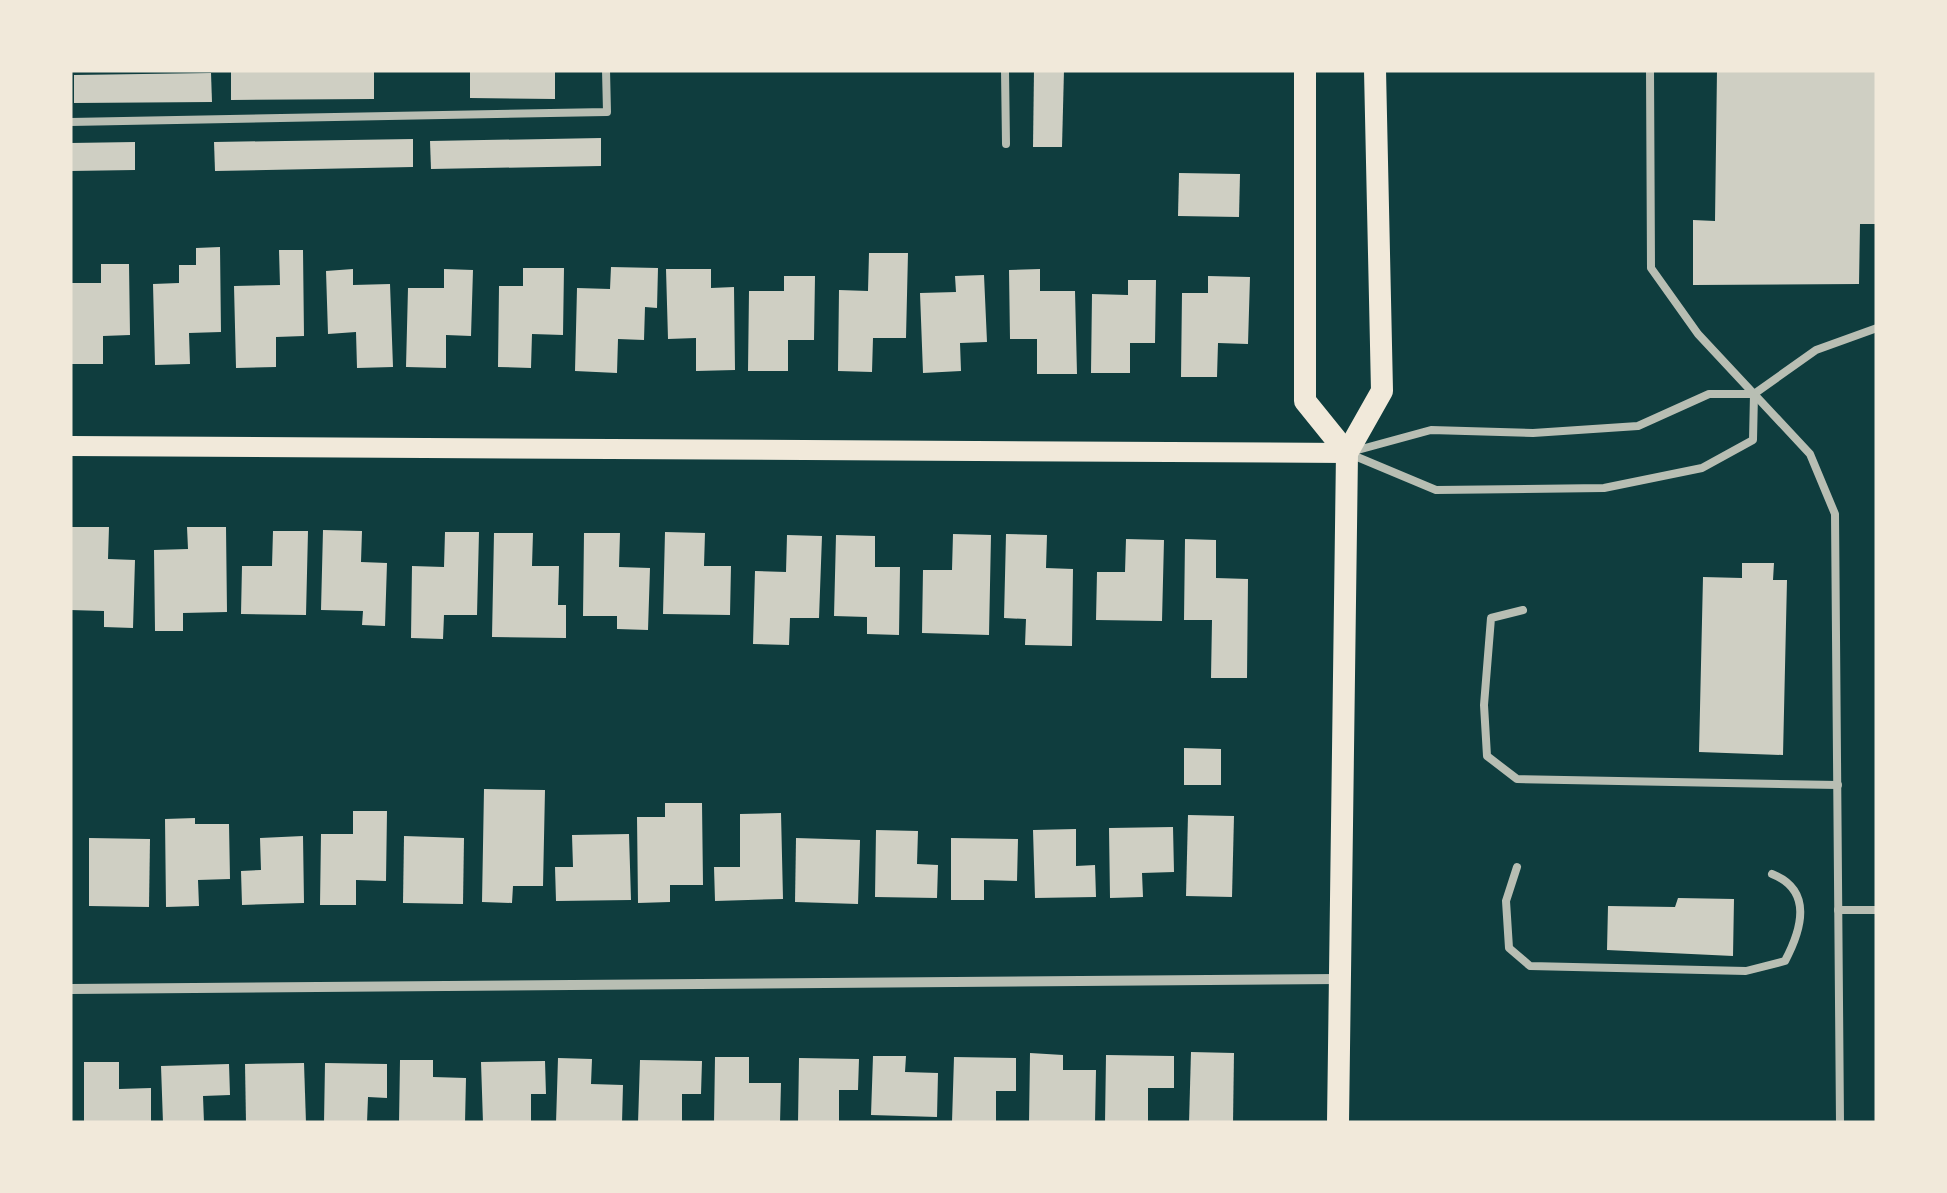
<svg xmlns="http://www.w3.org/2000/svg" width="1947" height="1193" viewBox="0 0 1947 1193" font-family="Cabin,sans-serif">
	<rect width="100%" height="100%" fill="#0f3d3e"/>
	<g fill="#cfcfc3">
		<polygon points="470,70 555,70 555,99 470,98"/>
		<polygon points="1034,70 1064,70 1062,147 1033,147"/>
		<polygon points="1717,70 1877,70 1877,224 1860,224 1859,284 1693,285 1693,220 1715,221"/>
		<polygon points="374,71 374,99 231,100 231,72"/>
		<polygon points="211,73 212,102 74,103 74,75"/>
		<polygon points="601,138 601,166 431,169 430,141"/>
		<polygon points="413,139 413,167 215,171 214,142"/>
		<polygon points="135,142 135,170 70,171 70,143"/>
		<polygon points="1179,173 1240,174 1239,217 1178,216"/>
		<polygon points="220,247 221,332 189,333 190,364 155,365 153,284 179,283 179,265 196,265 196,248"/>
		<polygon points="279,250 303,250 304,336 276,337 276,367 236,368 234,286 280,285"/>
		<polygon points="869,253 908,253 906,338 873,338 872,372 838,371 839,290 868,291"/>
		<polygon points="101,264 129,264 130,335 103,336 103,364 70,364 70,283 101,283"/>
		<polygon points="611,267 658,268 657,308 645,307 644,340 618,339 617,373 575,371 577,288 610,289"/>
		<polygon points="523,268 564,268 563,335 532,334 531,368 498,367 499,286 523,286"/>
		<polygon points="353,269 353,285 390,284 393,367 357,368 356,332 328,334 326,271"/>
		<polygon points="444,269 473,270 471,336 446,335 446,368 406,367 408,288 444,288"/>
		<polygon points="666,269 711,269 711,288 734,287 735,370 696,371 696,338 668,339"/>
		<polygon points="1040,269 1040,291 1075,291 1077,374 1037,374 1037,339 1010,339 1009,270"/>
		<polygon points="984,275 987,342 960,343 961,371 923,373 920,293 956,292 955,276"/>
		<polygon points="784,276 815,276 814,340 788,340 788,371 748,371 749,291 784,291"/>
		<polygon points="1208,276 1250,277 1248,344 1218,343 1217,377 1181,377 1182,293 1208,293"/>
		<polygon points="1128,280 1156,280 1155,343 1130,343 1130,373 1091,373 1092,294 1128,295"/>
		<polygon points="70,527 109,527 108,559 135,560 133,628 104,627 104,611 70,610"/>
		<polygon points="187,527 226,527 227,612 183,613 183,631 155,631 154,550 188,549"/>
		<polygon points="323,530 362,531 361,562 387,563 385,626 362,625 363,611 321,610"/>
		<polygon points="273,531 308,531 306,615 241,614 242,566 272,566"/>
		<polygon points="445,532 479,532 477,615 444,615 443,639 411,638 412,566 444,567"/>
		<polygon points="665,532 705,533 704,566 731,566 730,615 663,614"/>
		<polygon points="494,533 533,533 532,566 559,566 558,605 566,605 566,638 492,637"/>
		<polygon points="584,533 620,533 619,567 650,568 648,630 617,629 617,616 583,616"/>
		<polygon points="953,534 991,535 989,635 922,633 923,570 952,570"/>
		<polygon points="1006,534 1047,535 1046,568 1073,569 1072,646 1025,645 1026,619 1004,618"/>
		<polygon points="787,535 822,536 819,618 790,618 789,645 753,644 755,571 786,572"/>
		<polygon points="836,535 875,536 875,567 900,567 899,635 867,634 867,617 834,616"/>
		<polygon points="1126,539 1164,540 1162,621 1096,620 1097,572 1125,572"/>
		<polygon points="1185,539 1216,540 1216,578 1248,579 1247,678 1211,678 1212,620 1184,620"/>
		<polygon points="1742,563 1774,563 1773,580 1787,580 1783,755 1699,752 1703,577 1742,578"/>
		<polygon points="1184,748 1221,749 1221,785 1184,785"/>
		<polygon points="484,789 545,790 543,886 513,886 512,903 482,902"/>
		<polygon points="665,803 702,803 703,885 670,885 670,902 638,903 637,817 665,817"/>
		<polygon points="353,811 387,811 386,881 356,880 356,905 320,905 321,834 353,834"/>
		<polygon points="781,813 783,899 715,901 714,867 740,867 740,814"/>
		<polygon points="1188,815 1234,816 1232,897 1186,896"/>
		<polygon points="195,818 195,824 229,824 230,879 198,880 199,906 166,907 165,819"/>
		<polygon points="1173,827 1174,872 1142,873 1143,897 1110,898 1109,828"/>
		<polygon points="1076,829 1076,866 1095,865 1096,897 1035,898 1033,830"/>
		<polygon points="876,830 918,831 917,864 938,865 937,898 875,897"/>
		<polygon points="629,834 631,900 556,901 555,867 573,867 572,835"/>
		<polygon points="303,836 304,903 242,905 241,871 261,870 260,838"/>
		<polygon points="404,836 464,838 463,904 403,903"/>
		<polygon points="89,838 150,839 149,907 89,906"/>
		<polygon points="796,838 860,840 858,904 795,902"/>
		<polygon points="951,838 1018,839 1017,881 984,880 984,900 951,900"/>
		<polygon points="1678,898 1734,899 1733,956 1607,950 1608,906 1675,907"/>
		<polygon points="1191,1052 1234,1053 1233,1123 1189,1123"/>
		<polygon points="1030,1053 1063,1055 1063,1070 1096,1070 1095,1123 1029,1123"/>
		<polygon points="1106,1055 1174,1056 1174,1088 1148,1088 1148,1123 1105,1123"/>
		<polygon points="873,1056 906,1056 905,1072 938,1073 937,1117 871,1115"/>
		<polygon points="715,1057 749,1057 749,1083 781,1083 780,1123 714,1123"/>
		<polygon points="954,1057 1016,1058 1016,1091 996,1091 996,1123 952,1122"/>
		<polygon points="558,1058 592,1059 591,1084 623,1085 622,1123 556,1123"/>
		<polygon points="799,1058 859,1059 858,1090 839,1090 839,1123 798,1123"/>
		<polygon points="400,1060 433,1060 433,1077 466,1078 465,1123 399,1123"/>
		<polygon points="640,1060 702,1061 701,1094 682,1094 682,1123 638,1123"/>
		<polygon points="545,1061 546,1094 531,1094 531,1123 483,1123 481,1062"/>
		<polygon points="84,1062 119,1062 119,1089 151,1088 151,1123 84,1123"/>
		<polygon points="304,1063 306,1123 246,1123 245,1064"/>
		<polygon points="325,1063 387,1064 387,1098 368,1097 367,1123 324,1123"/>
		<polygon points="229,1064 230,1095 203,1096 204,1123 163,1123 161,1066"/>
	</g>
	<g fill="none" stroke-linecap="round" stroke-linejoin="round">
		<g stroke="#b8beb3" stroke-width="8">
			<polyline points="1005,70 1006,144"/>
			<polyline points="1650,70 1651,268 1698,334 1810,454 1835,514 1840,1123"/>
			<polyline points="70,122 607,112 606,70"/>
			<polyline points="1354,451 1431,430 1533,433 1638,426 1709,394 1754,394 1816,350 1877,328"/>
			<polyline points="1350,454 1436,490 1604,488 1702,468 1753,440 1754,394"/>
			<polyline points="1523,610 1491,618 1484,705 1487,756 1517,779 1838,785"/>
			<path d="M1517,867L1506,901L1509,948L1530,966L1746,971L1785,961C1802,929 1813,890 1772,874"/>
			<polyline points="1838,910 1877,910"/>
		</g>
		<polyline stroke="#b8beb3" stroke-width="10" points="70,989 1338,979"/>
		<polyline stroke="#f1e9da" stroke-width="20" points="70,446 1347,453"/>
		<g stroke="#f1e9da" stroke-width="22">
			<polyline points="1305,70 1305,401 1347,453"/>
			<polyline points="1338,1123 1347,453 1382,391 1375,70"/>
		</g>
	</g>
	<rect width="1947" height="1193" fill="none" stroke="#f1e9da" stroke-width="145"/>
</svg>
